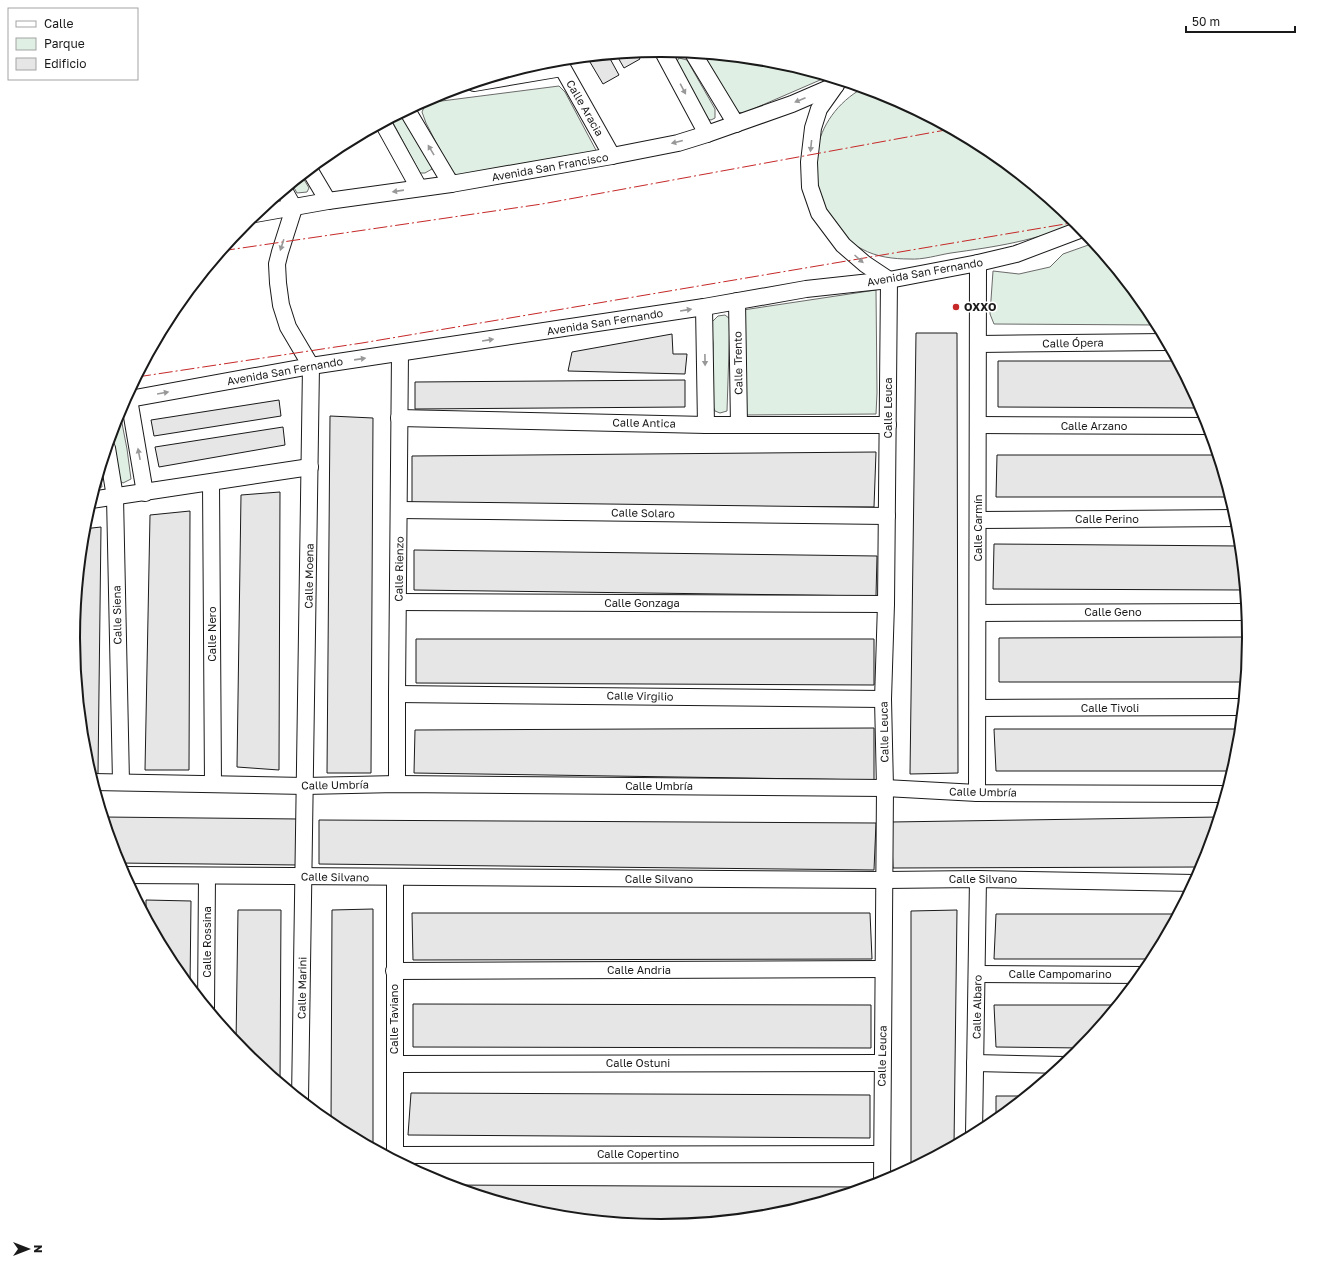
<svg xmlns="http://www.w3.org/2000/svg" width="1322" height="1277" viewBox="0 0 1322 1277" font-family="'Golos Text',sans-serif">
	<rect width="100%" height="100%" fill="#fff"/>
	<g fill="#e0efe3" stroke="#6a6a6a">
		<polygon points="701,54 776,61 827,77 744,113 735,112"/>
		<polygon points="679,58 687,60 715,109 715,118 711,120 703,118 676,63"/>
		<polygon points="559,86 565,92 597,152 458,175 452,173 426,123 422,112 426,103"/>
		<path d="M863,88L886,95L988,149L1077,222C1038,241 993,247 951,253C938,255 923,260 909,259C894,259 876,257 862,249C853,245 844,235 838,227C800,181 811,117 863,88Z"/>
		<polygon points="403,113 432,166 432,169 425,173 420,173 391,119"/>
		<polygon points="302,176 309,188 307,192 297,193 292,184"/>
		<polygon points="1094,243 1150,312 1158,325 994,324 990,314 993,271 1019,274 1050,267 1063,254"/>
		<polygon points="876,290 877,393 876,414 746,415 743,310"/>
		<polygon points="725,315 730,319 727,411 720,413 715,411 711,402 713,344 711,323 718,316"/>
		<polygon points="116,416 121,418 127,449 131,479 123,483 117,479 111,435"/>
		<polygon points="100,471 102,487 95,488"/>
	</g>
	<g fill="#e6e6e6" stroke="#1a1a1a">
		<polygon points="636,52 640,59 624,68 616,54"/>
		<polygon points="608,55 619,75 603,84 587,57"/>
		<polygon points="916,333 957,333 958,773 910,774"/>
		<polygon points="672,334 673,354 687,354 685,374 568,371 572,352"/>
		<polygon points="998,361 1177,361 1202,408 998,407"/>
		<polygon points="685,380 685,407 415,409 415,382"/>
		<polygon points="279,400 281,416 154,436 151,420"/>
		<polygon points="330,416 373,418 371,773 327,773"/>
		<polygon points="283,427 285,445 159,467 155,447"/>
		<polygon points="876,452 874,507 412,506 412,456"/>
		<polygon points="997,455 1217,455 1230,497 996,497"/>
		<polygon points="280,492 279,770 237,767 241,495"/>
		<polygon points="190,511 189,770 145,770 150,515"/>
		<polygon points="101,527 98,774 90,774 84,753 73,638 83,529"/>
		<polygon points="994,544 1240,546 1245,590 993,589"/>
		<polygon points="414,550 877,556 876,596 414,590"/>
		<polygon points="1249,637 1245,682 999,682 999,638"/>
		<polygon points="416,639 874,639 874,685 416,683"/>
		<polygon points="874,728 874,780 414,773 415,730"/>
		<polygon points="994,729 1241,729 1238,754 1233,771 996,771"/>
		<polygon points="103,817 299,819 298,865 117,863"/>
		<polygon points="1219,817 1203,867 893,868 891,822"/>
		<polygon points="319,820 876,823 874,870 319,864"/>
		<polygon points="146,900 191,901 190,988 172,965 146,917"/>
		<polygon points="373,909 373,1149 331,1125 332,910"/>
		<polygon points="238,910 281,910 280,1083 245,1054 236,1044"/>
		<polygon points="957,910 954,1146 911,1169 911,911"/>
		<polygon points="412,913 870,913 872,959 413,960"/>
		<polygon points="996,914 1178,914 1154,959 994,959"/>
		<polygon points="413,1004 871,1005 871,1048 413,1047"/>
		<polygon points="994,1005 1118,1005 1082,1048 996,1047"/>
		<polygon points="411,1093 870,1095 870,1138 408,1135"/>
		<polygon points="996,1096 1027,1096 996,1121"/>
		<polygon points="445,1185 860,1187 860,1190 776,1216 661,1227 546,1216"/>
	</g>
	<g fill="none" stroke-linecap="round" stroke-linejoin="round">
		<g stroke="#1a1a1a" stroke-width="18">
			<g id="minor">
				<polyline points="662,50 707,134"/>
				<polyline points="693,53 736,124"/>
				<polyline points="558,60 612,156"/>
				<polyline points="474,83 562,68"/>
				<polyline points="836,85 819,109 813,128 809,162 810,187 819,213 843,245 865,264 889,280 886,604 883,699 885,788 882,1184"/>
				<polyline points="407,110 451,184"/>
				<polyline points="383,123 419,188"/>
				<polyline points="309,169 328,201"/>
				<polyline points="284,190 294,208 280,252 277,264 278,283 281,305 288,327 311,366 300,1100"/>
				<polyline points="255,214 328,201 451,184 612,156 678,143 707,134 792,104 836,85"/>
				<polyline points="737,301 739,425"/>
				<polyline points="704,307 706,425"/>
				<polyline points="979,344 1166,342"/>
				<polyline points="129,399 145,493"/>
				<polyline points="124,400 311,366 704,307 806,289 889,280 978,263 1016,254 1082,229"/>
				<polyline points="399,418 706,425 888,425"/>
				<polyline points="979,425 1209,426"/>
				<polyline points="107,448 115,497 121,782"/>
				<polyline points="211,483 213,784"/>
				<polyline points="91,500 310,467"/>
				<polyline points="399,510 887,516"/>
				<polyline points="978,520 1237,518"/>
				<polyline points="398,602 886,604"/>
				<polyline points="979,613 1247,612"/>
				<polyline points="397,694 883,699"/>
				<polyline points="978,708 1243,707"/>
				<polyline points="93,782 305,786 397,784 885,788 977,793 1226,794"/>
				<polyline points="397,784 397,694 400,353"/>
				<polyline points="977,793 978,263"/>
				<polyline points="123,875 885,880 978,879 1195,883"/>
				<polyline points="394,971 883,969"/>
				<polyline points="977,974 1143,975"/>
				<polyline points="206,1008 207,876"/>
				<polyline points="975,1063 1065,1065"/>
				<polyline points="395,1064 882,1063"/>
				<polyline points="974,1135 978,879"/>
				<polyline points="395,1155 882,1154"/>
				<polyline points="395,1160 395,877"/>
			</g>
		</g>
		<use href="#minor" stroke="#fff" stroke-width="16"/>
		<g stroke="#c62828" stroke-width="1" stroke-dasharray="14 3 2 3" stroke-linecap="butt">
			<polyline points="221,251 542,204 951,129"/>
			<polyline points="137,377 362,343 1077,222"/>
		</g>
	</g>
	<defs><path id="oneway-solid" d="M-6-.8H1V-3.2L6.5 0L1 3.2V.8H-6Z"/></defs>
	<g fill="#989898">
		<use href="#oneway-solid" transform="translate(683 89) rotate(62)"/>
		<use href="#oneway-solid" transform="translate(800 100) rotate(157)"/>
		<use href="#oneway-solid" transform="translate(677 142) rotate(166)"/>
		<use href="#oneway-solid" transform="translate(811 146) rotate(96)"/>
		<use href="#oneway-solid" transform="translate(431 150) rotate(-121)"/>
		<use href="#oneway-solid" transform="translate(398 191) rotate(172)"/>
		<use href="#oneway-solid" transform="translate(282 245) rotate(108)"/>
		<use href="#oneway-solid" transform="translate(859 259) rotate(42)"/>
		<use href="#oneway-solid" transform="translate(686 310) rotate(-9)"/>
		<use href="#oneway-solid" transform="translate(488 340) rotate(-9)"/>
		<use href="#oneway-solid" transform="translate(360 359) rotate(-8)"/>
		<use href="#oneway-solid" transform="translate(705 360) rotate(89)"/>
		<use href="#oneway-solid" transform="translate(163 393) rotate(-10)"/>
		<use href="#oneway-solid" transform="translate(139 454) rotate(-101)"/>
	</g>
	<circle fill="#c62828" stroke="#fff" stroke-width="1.5" cx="956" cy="307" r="4"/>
	<g text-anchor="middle" stroke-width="3" stroke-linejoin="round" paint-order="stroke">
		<g font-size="11" fill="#1a1a1a" stroke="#fff">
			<text transform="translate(585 108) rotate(60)" y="4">Calle Aracia</text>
			<text transform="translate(550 167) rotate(-10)" y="4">Avenida San Francisco</text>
			<text transform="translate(925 272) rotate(-10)" y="4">Avenida San Fernando</text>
			<text transform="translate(605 322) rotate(-9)" y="4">Avenida San Fernando</text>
			<text transform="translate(1073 343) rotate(-1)" y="4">Calle Ópera</text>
			<text transform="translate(738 363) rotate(-91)" y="4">Calle Trento</text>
			<text transform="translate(285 371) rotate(-10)" y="4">Avenida San Fernando</text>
			<text transform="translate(888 408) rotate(-90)" y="4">Calle Leuca</text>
			<text transform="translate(644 423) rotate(1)" y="4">Calle Antica</text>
			<text x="1094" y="430">Calle Arzano</text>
			<text transform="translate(643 513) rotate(1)" y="4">Calle Solaro</text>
			<text x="1107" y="523">Calle Perino</text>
			<text transform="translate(978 528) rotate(-90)" y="4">Calle Carmín</text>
			<text transform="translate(399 569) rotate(-89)" y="4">Calle Rienzo</text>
			<text transform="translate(309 576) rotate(-89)" y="4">Calle Moena</text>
			<text x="642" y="607">Calle Gonzaga</text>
			<text x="1113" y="616">Calle Geno</text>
			<text transform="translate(117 615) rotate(-91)" y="4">Calle Siena</text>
			<text transform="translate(212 634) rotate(-90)" y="4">Calle Nero</text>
			<text transform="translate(640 696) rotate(1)" y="4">Calle Virgilio</text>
			<text x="1110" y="712">Calle Tivoli</text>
			<text transform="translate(884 732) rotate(-91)" y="4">Calle Leuca</text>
			<text transform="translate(335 785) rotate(-1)" y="4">Calle Umbría</text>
			<text x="659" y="790">Calle Umbría</text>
			<text transform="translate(983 792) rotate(1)" y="4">Calle Umbría</text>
			<text transform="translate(335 877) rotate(1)" y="4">Calle Silvano</text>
			<text x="659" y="883">Calle Silvano</text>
			<text x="983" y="883">Calle Silvano</text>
			<text transform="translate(207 942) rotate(-90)" y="4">Calle Rossina</text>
			<text x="639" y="974">Calle Andria</text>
			<text x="1060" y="978">Calle Campomarino</text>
			<text transform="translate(302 988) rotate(-89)" y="4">Calle Marini</text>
			<text transform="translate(977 1007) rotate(-89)" y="4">Calle Albaro</text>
			<text transform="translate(394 1019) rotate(-90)" y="4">Calle Taviano</text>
			<text transform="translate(882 1056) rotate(-89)" y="4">Calle Leuca</text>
			<text x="638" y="1067">Calle Ostuni</text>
			<text x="638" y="1158">Calle Copertino</text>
		</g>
		<g font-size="11" font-weight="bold" fill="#1a1a1a" stroke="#fff" text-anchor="start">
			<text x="964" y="311">OXXO</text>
		</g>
	</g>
	<path d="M0 0H1322V1277H0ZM80 638a581 581 0 1 1 1162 0a581 581 0 1 1-1162 0Z" fill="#fff" fill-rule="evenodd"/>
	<path fill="none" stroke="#1a1a1a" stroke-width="2" d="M80 638a581 581 0 1 1 1162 0a581 581 0 1 1-1162 0Z"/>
	<rect x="8" y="8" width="130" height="72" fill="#ffffff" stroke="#a3a3a3"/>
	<rect x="16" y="21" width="20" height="6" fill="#ffffff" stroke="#a3a3a3"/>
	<text x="44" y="28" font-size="12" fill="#1a1a1a">Calle</text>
	<rect x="16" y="38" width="20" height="12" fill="#e0efe3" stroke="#a3a3a3"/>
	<text x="44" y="48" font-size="12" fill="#1a1a1a">Parque</text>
	<rect x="16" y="58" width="20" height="12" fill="#e6e6e6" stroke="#a3a3a3"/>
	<text x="44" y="68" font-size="12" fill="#1a1a1a">Edificio</text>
	<g transform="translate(28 1249) rotate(90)" stroke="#ffffff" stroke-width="3" paint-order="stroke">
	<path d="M0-3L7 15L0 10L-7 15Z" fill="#1a1a1a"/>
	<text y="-6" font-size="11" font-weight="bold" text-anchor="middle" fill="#1a1a1a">N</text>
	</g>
	<path d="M1186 26v6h109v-6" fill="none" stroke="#1a1a1a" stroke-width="2"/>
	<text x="1192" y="26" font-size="12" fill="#1a1a1a" stroke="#ffffff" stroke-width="3" paint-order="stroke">50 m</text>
</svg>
